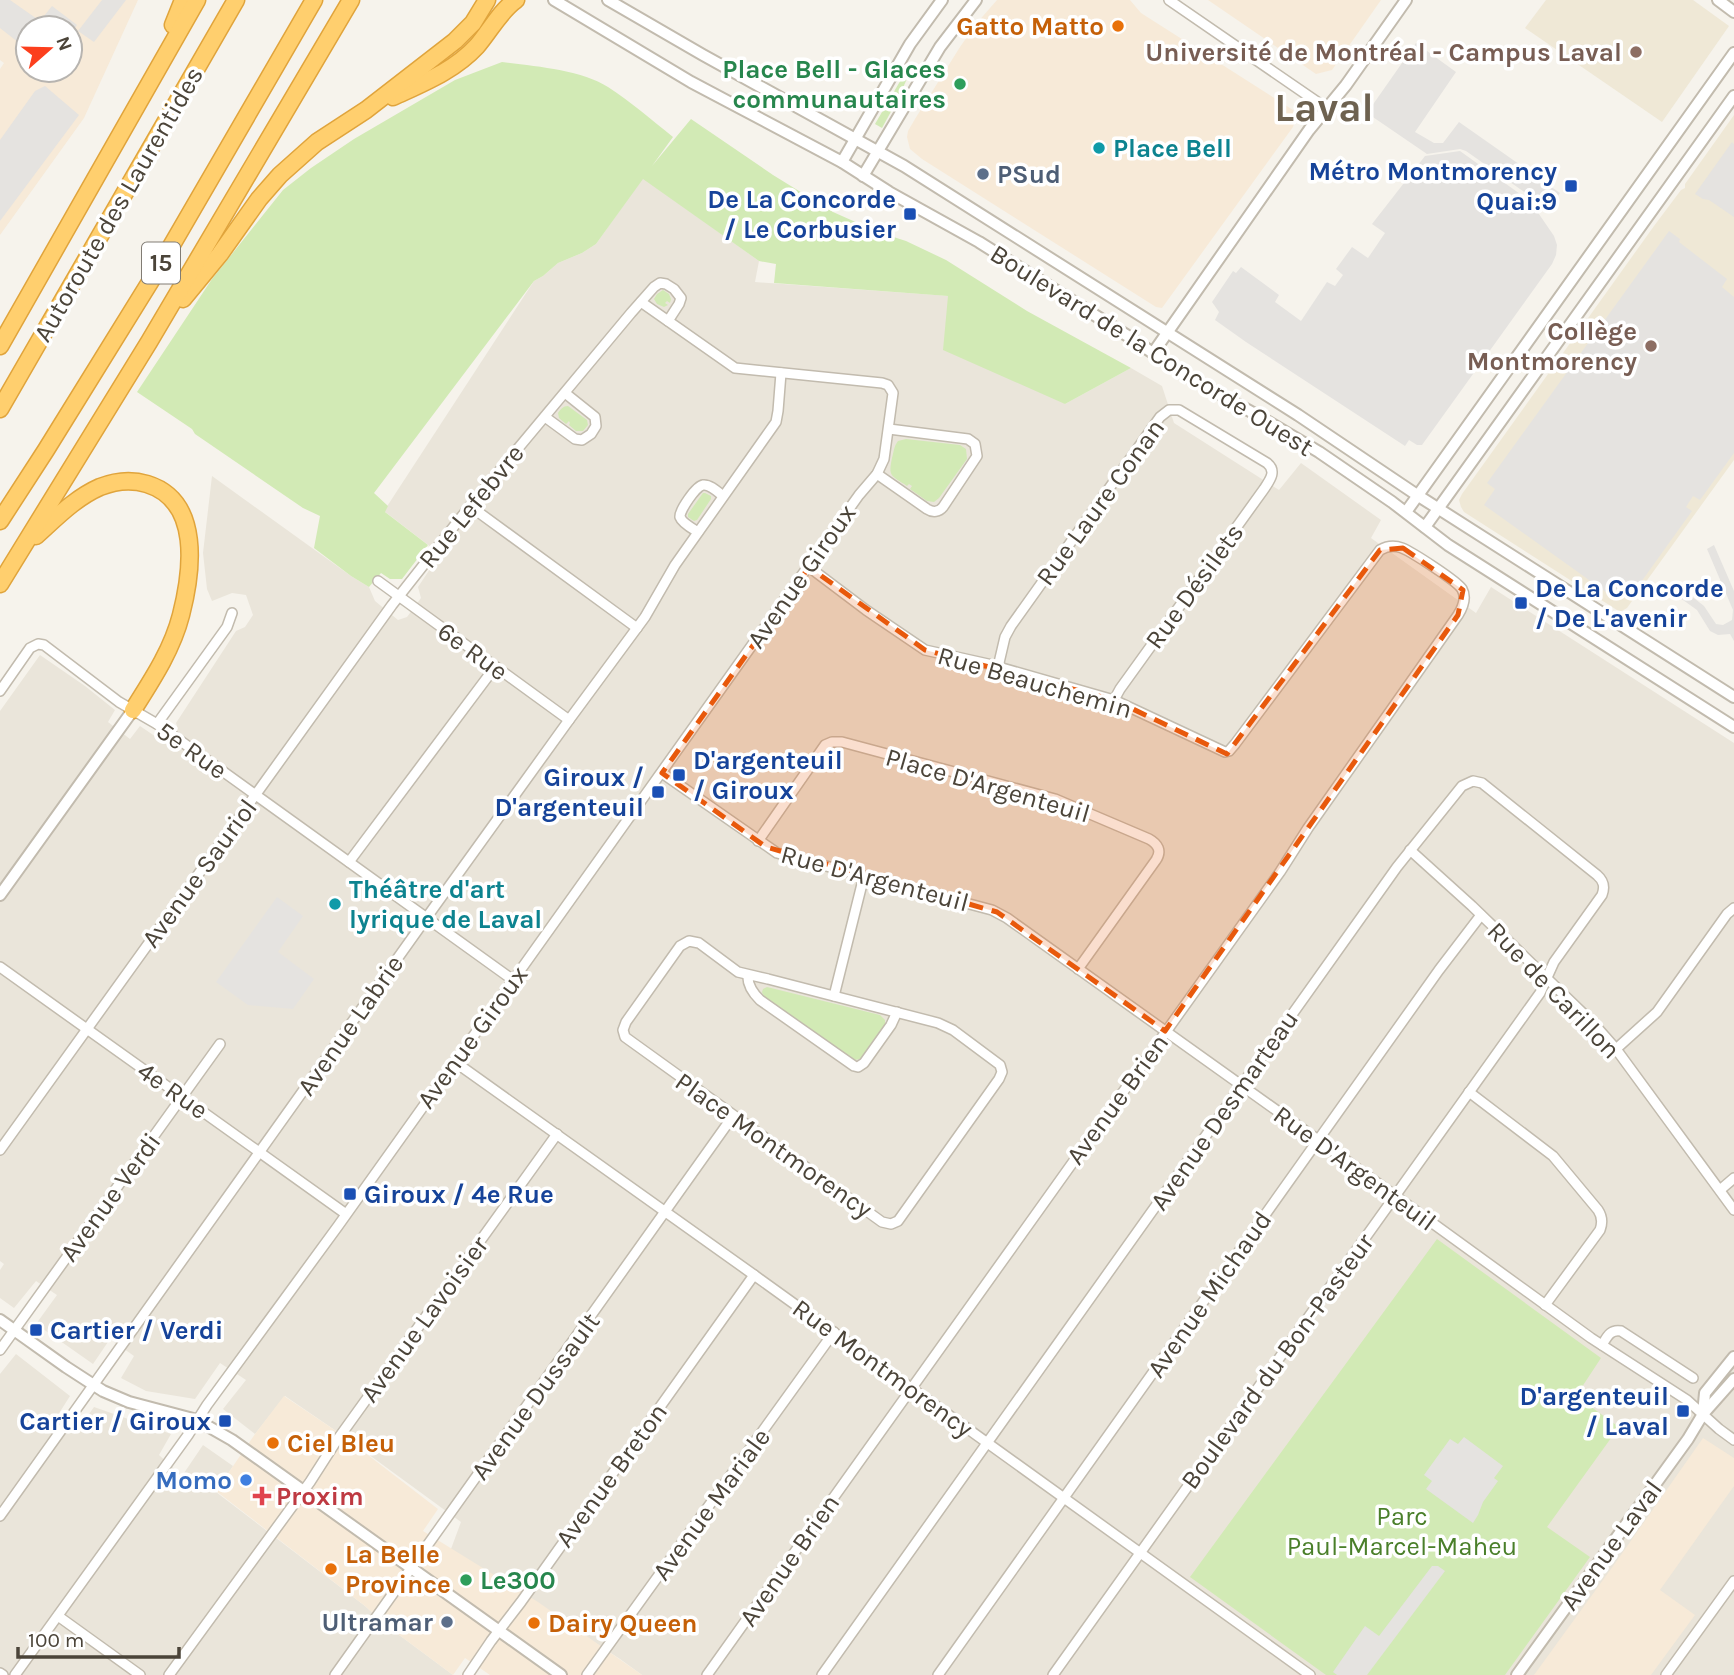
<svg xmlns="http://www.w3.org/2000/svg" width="1734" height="1675" viewBox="0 0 1734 1675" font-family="Karla,sans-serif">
	<rect width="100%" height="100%" fill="#f6f3ec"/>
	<g fill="#eae5da">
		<polygon points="643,178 759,261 755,282 949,296 1065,404 1131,368 1162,386 1174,423 1279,490 1301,463 1381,520 1371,538 1476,613 1491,587 1734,743 1734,1675 642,1675 620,1659 451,1549 461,1522 342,1435 285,1396 255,1434 223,1409 246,1380 220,1363 195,1399 146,1391 121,1378 134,1356 110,1339 93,1364 36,1324 57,1295 36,1281 14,1308 0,1298 0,1270 4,1264 0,1261 0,711 40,655 85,686 115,710 108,722 130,739 140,726 165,743 177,726 176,723 236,631 245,627 253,615 246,595 232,593 212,601 207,589 203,553 212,476 351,576 369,587 375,601 398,620 407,617 421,598 418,587 440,554 384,511 534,281 543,276 558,263 582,253 596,244"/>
		<polygon points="16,1354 70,1396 56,1418 75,1434 94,1407 171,1434 159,1455 182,1476 203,1445 233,1466 216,1492 365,1606 387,1626 453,1675 0,1675 0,1374"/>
	</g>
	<g fill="#f7ead8" fill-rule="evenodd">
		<path d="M0,0H138L84,118L0,235V69L4,63L0,60ZM28,28H70V70H28Z"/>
		<polygon points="997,0 1130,0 1141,13 1293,110 1296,118 1293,127 1162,308 1156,307 922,159 910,149 907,137 908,131 915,119 960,47 976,24"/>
		<polygon points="1208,0 1381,0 1332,70 1316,74"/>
		<polygon points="284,1396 342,1435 438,1509 423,1531 538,1602 642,1675 490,1675 465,1658 453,1675 387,1626 365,1606 216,1491 255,1434"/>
		<polygon points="1703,1438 1734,1458 1734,1486 1660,1590 1695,1615 1651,1675 1534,1675 1616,1562"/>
	</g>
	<g fill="#efe8d6">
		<polygon points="1546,0 1693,0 1729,26 1662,122 1525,28"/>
		<polygon points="1734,115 1734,460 1627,608 1620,612 1464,512 1461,507 1459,500 1462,494 1654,226 1681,190 1685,188 1685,184"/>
	</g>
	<g fill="#d2eab5">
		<path d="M502,62C534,66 582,70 608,87C631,102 652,120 673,137L652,166L691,119L773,175L833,212L878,232L906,241L946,260L1027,311L1131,368L1065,404L943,350L948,296L774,283L776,264L759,261L643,179L596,244L582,253L558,263L543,276L534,281L374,493L388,506L385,512L428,545L402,579H390L381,573L369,587L351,576L314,548L320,516L303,508L195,434L192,429L137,392L212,279L283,190L311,168L354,139L455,80Z"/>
		<polygon points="909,66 912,67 899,97 882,128 875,124"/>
		<polygon points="663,290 669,294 671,299 670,303 667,301 665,303 668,305 664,307 657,304 654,299 657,294"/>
		<path d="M568,406L587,420L588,425L583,431H576L569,425L570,423L569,421L566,424L559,418L558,413C561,409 563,406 568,406Z"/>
		<path d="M906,439L960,445L966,449L967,459L939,498L934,502L927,501L910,489L912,486L909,484L907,486C891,475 888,477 892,458C894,451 894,446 898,441Z"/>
		<polygon points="703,493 705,493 711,496 711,499 697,520 694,521 688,517 688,514"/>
		<polygon points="767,987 880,1015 885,1020 885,1025 861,1059 854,1060 764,997 762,992 763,989"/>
		<polygon points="1437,1239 1601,1358 1576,1396 1619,1427 1547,1527 1590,1557 1505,1675 1326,1675 1190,1577"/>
	</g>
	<g fill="#e5e3e0">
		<polygon points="0,0 10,0 40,21 52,6 77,25 70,35 70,28 28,28 28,50 0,28"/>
		<polygon points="102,0 126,0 94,42 78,31"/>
		<polygon points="1416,43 1456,72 1415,132 1434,143 1443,143 1459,122 1560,193 1555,200 1557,202 1550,210 1466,151 1460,149 1427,154 1367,113"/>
		<polygon points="45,86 79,115 0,221 0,140 35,91"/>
		<polygon points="1732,142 1734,144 1734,217 1709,200 1703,199 1695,194"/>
		<polygon points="1460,151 1530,201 1554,236 1557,245 1556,255 1552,264 1422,445 1417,445 1409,440 1405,446 1246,342 1215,320 1219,312 1212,302 1233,271 1236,273 1241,267 1279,295 1275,302 1301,321 1327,282 1335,286 1343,275 1336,269 1352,247 1368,258 1385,233 1372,224 1425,156"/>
		<polygon points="1669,231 1680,239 1679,242 1727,279 1722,287 1734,297 1734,453 1700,500 1693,496 1686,507 1692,511 1636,589 1628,584 1617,600 1484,505 1495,489 1487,483"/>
		<polygon points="1714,545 1734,591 1734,641 1730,634 1718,635 1710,631 1697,610 1676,595 1681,588 1704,606 1716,624 1723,625 1732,620 1733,610 1707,549"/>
		<polygon points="277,897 303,916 278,952 314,979 293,1009 248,1005 216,982"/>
		<polygon points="1464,1437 1503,1466 1494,1478 1498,1481 1483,1502 1478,1515 1473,1523 1426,1489 1432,1481 1424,1475 1450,1439 1458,1444"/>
		<polygon points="1432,1566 1438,1566 1445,1571 1367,1675 1337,1675 1333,1672 1365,1626 1379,1636"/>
	</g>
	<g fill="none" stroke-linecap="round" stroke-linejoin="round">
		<g stroke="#c2bbae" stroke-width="12">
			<g id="minor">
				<polyline points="1169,0 1326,108"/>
				<polyline points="545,417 575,439 582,440 591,434 596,426 595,417 565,393"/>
				<path d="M877,474L927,509C933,513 939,512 943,507L977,456L975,444L968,439L889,429"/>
				<polyline points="470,506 637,628"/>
				<path d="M698,532C693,529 682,523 680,517C679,511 696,486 703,485C710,484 718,492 723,496"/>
				<polyline points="378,581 569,720"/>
				<path d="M998,667L1005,637L1011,626L1160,417L1169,410H1179L1267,463C1277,471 1270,480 1264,489L1120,689L1114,700"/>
				<polyline points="0,691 30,648 38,644 44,645 119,702 157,724 513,980"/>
				<polyline points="157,724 227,627 232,613"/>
				<polyline points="662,773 777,853 992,910 1007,918 1318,1140 1591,1338 1687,1400 1719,1429 1734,1440"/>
				<path d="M758,841L825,745L832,742H842L1055,799L1149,839C1158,844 1162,851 1156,860L1078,969"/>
				<polyline points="1410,850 1472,906 1593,1023 1616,1049 1734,1210"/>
				<polyline points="349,862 495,667"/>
				<polygon points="689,941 699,943 738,972 768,979 938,1023 953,1030 1000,1065 1002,1072 999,1079 898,1221 891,1224 882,1222 625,1037 623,1030 626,1022 680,946"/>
				<polyline points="0,967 346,1214"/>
				<path d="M748,975C747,985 753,993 760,1000L854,1066L858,1067L864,1063L891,1025L897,1012"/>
				<polyline points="834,996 864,876"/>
				<polyline points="1616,1049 1657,1012 1727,914 1734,908"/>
				<polyline points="455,1062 754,1275 1310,1675"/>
				<path d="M1469,1092L1553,1156L1598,1210C1602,1216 1603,1222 1600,1230L1545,1305"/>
				<polyline points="0,1150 392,605 470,506 631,313 654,287 660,283 666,284 674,289 681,298 679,304 668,321"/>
				<polyline points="1720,1190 1734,1178"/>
				<path d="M1602,1345C1607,1337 1610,1329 1621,1331L1693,1378"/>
				<polyline points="0,1350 220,1044"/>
				<polyline points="0,1516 427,917 569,720 645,617 675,565 776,422 778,411 781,373"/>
				<polyline points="58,1616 140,1675"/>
				<polyline points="0,1673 3,1675"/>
				<polyline points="15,1675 188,1435 207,1405 338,1226 859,495 877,474 884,459 893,393 888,385 882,383 735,368 641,302"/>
				<polyline points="169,1675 310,1482 335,1443 557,1134"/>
				<polyline points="335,1675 733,1116"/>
				<polyline points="468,1675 491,1641 521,1602 754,1275"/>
				<polyline points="587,1675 834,1332"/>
				<path d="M707,1675L1280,872L1308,828L1458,615C1463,607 1467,598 1462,589C1457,581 1412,552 1402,548C1394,545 1387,546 1380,550L1235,744L1229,751L1225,752L1114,700L988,664L925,650L866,610L809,567"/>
				<path d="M822,1675L1397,867L1462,786L1473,781L1482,783L1597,875C1604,881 1605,887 1602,895L1554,962L1540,993L1053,1675"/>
				<polyline points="938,1675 1439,970 1481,915"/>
				<polyline points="1666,1675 1734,1581"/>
			</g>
		</g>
		<g stroke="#c2bbae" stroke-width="14">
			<g id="tertiary">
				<polyline points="554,0 691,82 842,162 889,192 979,242 1131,338 1185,375 1255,414 1319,452 1392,502 1448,545 1734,727"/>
				<polyline points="608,0 703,55 904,166 1298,415 1417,495 1734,697"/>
				<polyline points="1718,0 1734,12"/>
				<polyline points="842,162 910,44 942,0"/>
				<polyline points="863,176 940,47 976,0"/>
				<polyline points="1153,353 1309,130 1346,85 1406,0"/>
				<polyline points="1406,512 1734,53"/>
				<polyline points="1425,527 1734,96"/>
				<polyline points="0,895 133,710"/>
				<polyline points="0,1320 66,1367 103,1391 129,1402 197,1420 232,1440 561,1675"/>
				<polyline points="1703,1414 1705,1393 1734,1357"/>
				<polyline points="1517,1675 1688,1439 1703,1414 1734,1379"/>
			</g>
		</g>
		<g stroke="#e0a43c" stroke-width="19">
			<g id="motorway">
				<polyline points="173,25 183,0"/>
				<path d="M393,97C423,83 454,71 477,46C490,31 500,11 516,0"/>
				<polyline points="183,299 220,254 259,199 280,175 317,142 366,110 455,41 473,23 487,0"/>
				<polyline points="0,346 197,0"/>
				<polyline points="0,409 236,0"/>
				<polyline points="0,521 46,450 155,274 314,0"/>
				<path d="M36,536C56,518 75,498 100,487C115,481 131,479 147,484C202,501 192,572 181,615C172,650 152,680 133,710"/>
				<polyline points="0,584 149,342 351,0"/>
			</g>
		</g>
		<use href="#minor" stroke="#fff" stroke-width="9"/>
		<use href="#tertiary" stroke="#fff" stroke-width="10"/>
		<use href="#motorway" stroke="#ffcf6e" stroke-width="16"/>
	</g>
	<path fill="#e8590c" fill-opacity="0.2" stroke="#e8590c" stroke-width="5" stroke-dasharray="14 9" stroke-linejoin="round" d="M1403,548L1463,590L1458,615L1165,1031L997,912L766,847L662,773L809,567L925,650L1114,700L1227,754L1380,550Z"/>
	<g fill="#e8710a" stroke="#fff" stroke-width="2.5">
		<circle cx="1118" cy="26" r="7"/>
		<circle cx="273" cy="1443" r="7"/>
		<circle cx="331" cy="1569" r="7"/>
		<circle cx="534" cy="1623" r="7"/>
	</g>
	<g fill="#8d6e63" stroke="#fff" stroke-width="2.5">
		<circle cx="1636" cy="52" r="7"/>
		<circle cx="1651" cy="346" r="7"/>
	</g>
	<g fill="#2e9e5b" stroke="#fff" stroke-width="2.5">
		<circle cx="960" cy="84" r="7"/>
		<circle cx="466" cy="1580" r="7"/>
	</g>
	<g fill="#0f9aa8" stroke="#fff" stroke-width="2.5">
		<circle cx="1099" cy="148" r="7"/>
		<circle cx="335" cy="904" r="7"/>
	</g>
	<g fill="#5c6f8a" stroke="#fff" stroke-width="2.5">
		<circle cx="983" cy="174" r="7"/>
		<circle cx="447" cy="1622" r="7"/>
	</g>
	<g fill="#1a4fb4" stroke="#fff" stroke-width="2.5">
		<rect x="1564" y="179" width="14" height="14" rx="3.5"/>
		<rect x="903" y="207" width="14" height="14" rx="3.5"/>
		<rect x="1514" y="596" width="14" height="14" rx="3.5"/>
		<rect x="672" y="768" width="14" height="14" rx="3.5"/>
		<rect x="651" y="785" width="14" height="14" rx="3.5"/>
		<rect x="343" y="1187" width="14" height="14" rx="3.5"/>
		<rect x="29" y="1323" width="14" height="14" rx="3.5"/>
		<rect x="1676" y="1404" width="14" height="14" rx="3.5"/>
		<rect x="218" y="1414" width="14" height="14" rx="3.5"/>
	</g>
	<circle fill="#3f7fe0" stroke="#fff" stroke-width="2.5" cx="246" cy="1480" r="7"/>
	<path fill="#e0444e" stroke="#fff" stroke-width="2.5" d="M258.5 1485.5h7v7h7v7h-7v7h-7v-7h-7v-7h7z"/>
	<g text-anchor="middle" stroke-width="7" stroke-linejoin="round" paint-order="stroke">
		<rect fill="#fff" stroke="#817c74" stroke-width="2" x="142" y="242.5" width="38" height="41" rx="5"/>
		<g font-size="24" font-weight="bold" fill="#4b4439">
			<text x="161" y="271">15</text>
		</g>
		<g font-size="26" font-weight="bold" fill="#c56008" stroke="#fff" text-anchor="start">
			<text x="1104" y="35" text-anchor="end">Gatto Matto</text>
			<text x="287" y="1452">Ciel Bleu</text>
			<text x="345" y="1563">La Belle<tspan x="345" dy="30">Province</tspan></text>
			<text x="548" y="1632">Dairy Queen</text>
		</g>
		<g font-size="26" font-weight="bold" fill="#785e54" stroke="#fff" text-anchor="end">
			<text x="1622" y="61">Université de Montréal - Campus Laval</text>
			<text x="1637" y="340">Collège<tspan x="1637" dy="30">Montmorency</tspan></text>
		</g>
		<g font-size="26" font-weight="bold" fill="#27864d" stroke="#fff" text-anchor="end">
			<text x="946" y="78">Place Bell - Glaces<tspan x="946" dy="30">communautaires</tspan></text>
			<text x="480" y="1589" text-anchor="start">Le300</text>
		</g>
		<g font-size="26" font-weight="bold" fill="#0d838f" stroke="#fff" text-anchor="start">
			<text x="1113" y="157">Place Bell</text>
			<text x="349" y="898">Théâtre d'art<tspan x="349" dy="30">lyrique de Laval</tspan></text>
		</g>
		<g font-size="26" font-weight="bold" fill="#164399" stroke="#fff" text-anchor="end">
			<text x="1557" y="180">Métro Montmorency<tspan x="1557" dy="30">Quai:9</tspan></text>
			<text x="896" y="208">De La Concorde<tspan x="896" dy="30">/ Le Corbusier</tspan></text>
			<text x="1535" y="597" text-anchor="start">De La Concorde<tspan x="1535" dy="30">/ De L'avenir</tspan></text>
			<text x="693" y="769" text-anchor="start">D'argenteuil<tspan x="693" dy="30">/ Giroux</tspan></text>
			<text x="644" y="786">Giroux /<tspan x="644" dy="30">D'argenteuil</tspan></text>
			<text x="364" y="1203" text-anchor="start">Giroux / 4e Rue</text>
			<text x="50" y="1339" text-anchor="start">Cartier / Verdi</text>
			<text x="1669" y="1405">D'argenteuil<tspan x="1669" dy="30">/ Laval</tspan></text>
			<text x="211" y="1430">Cartier / Giroux</text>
		</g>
		<g font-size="26" font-weight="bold" fill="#4e5e75" stroke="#fff" text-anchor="start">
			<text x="997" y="183">PSud</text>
			<text x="433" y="1631" text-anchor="end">Ultramar</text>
		</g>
		<g font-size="26" fill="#4b4439" stroke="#fff">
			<text transform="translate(118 204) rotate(-60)" y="9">Autoroute des Laurentides</text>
			<text transform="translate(1152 350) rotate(32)" y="9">Boulevard de la Concorde Ouest</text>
			<text transform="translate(1100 502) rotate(-54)" y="9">Rue Laure Conan</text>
			<text transform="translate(471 506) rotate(-51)" y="9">Rue Lefebvre</text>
			<text transform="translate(801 576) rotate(-55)" y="9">Avenue Giroux</text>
			<text transform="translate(1194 586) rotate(-54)" y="9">Rue Désilets</text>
			<text transform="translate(473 651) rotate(36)" y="9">6e Rue</text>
			<text transform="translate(1035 682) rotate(16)" y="9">Rue Beauchemin</text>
			<text transform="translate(192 750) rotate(35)" y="9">5e Rue</text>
			<text transform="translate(988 785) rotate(16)" y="9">Place D'Argenteuil</text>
			<text transform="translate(199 873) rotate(-54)" y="9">Avenue Sauriol</text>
			<text transform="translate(875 878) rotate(15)" y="9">Rue D'Argenteuil</text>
			<text transform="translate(1554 990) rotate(46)" y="9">Rue de Carillon</text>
			<text transform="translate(350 1025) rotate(-55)" y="9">Avenue Labrie</text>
			<text transform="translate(472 1037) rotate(-54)" y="9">Avenue Giroux</text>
			<text transform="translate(173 1090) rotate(35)" y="9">4e Rue</text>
			<text transform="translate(1117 1099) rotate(-54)" y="9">Avenue Brien</text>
			<text transform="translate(1224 1110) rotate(-55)" y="9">Avenue Desmarteau</text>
			<text transform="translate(774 1145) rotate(35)" y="9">Place Montmorency</text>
			<text transform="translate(1355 1168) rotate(36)" y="9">Rue D'Argenteuil</text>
			<text transform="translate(110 1197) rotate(-54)" y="9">Avenue Verdi</text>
			<text transform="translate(1209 1294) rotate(-55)" y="9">Avenue Michaud</text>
			<text transform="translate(424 1319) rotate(-54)" y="9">Avenue Lavoisier</text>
			<text transform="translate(1277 1361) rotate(-54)" y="9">Boulevard du Bon-Pasteur</text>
			<text transform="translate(883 1368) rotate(36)" y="9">Rue Montmorency</text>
			<text transform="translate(535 1396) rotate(-54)" y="9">Avenue Dussault</text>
			<text transform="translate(611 1475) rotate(-54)" y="9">Avenue Breton</text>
			<text transform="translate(711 1504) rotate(-54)" y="9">Avenue Mariale</text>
			<text transform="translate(1611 1545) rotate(-54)" y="9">Avenue Laval</text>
			<text transform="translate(789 1560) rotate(-55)" y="9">Avenue Brien</text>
		</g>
		<g font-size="26" font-weight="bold" fill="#366cbe" stroke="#fff" text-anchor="end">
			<text x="232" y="1489">Momo</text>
		</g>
		<g font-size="26" font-weight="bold" fill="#be3a42" stroke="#fff" text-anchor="start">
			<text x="276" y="1505">Proxim</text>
		</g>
		<g font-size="26" fill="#4a7f2a" stroke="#fff">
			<text x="1402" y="1525">Parc<tspan x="1402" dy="30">Paul-Marcel-Maheu</tspan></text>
		</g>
		<g font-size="40" font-weight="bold" fill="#6e6250" stroke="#fff">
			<text x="1324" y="121">Laval</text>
		</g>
	</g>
	<g transform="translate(49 49) rotate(70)"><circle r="33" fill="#ffffff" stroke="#b7b4b0" stroke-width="2"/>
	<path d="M0-5L12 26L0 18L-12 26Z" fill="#fc3f1d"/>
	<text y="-10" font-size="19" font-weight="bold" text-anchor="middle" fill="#4b4439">N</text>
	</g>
	<path d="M18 1647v10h161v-10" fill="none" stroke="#4b4439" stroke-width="3.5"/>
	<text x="28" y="1647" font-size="21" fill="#4b4439" stroke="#ffffff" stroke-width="5" paint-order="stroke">100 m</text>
</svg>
